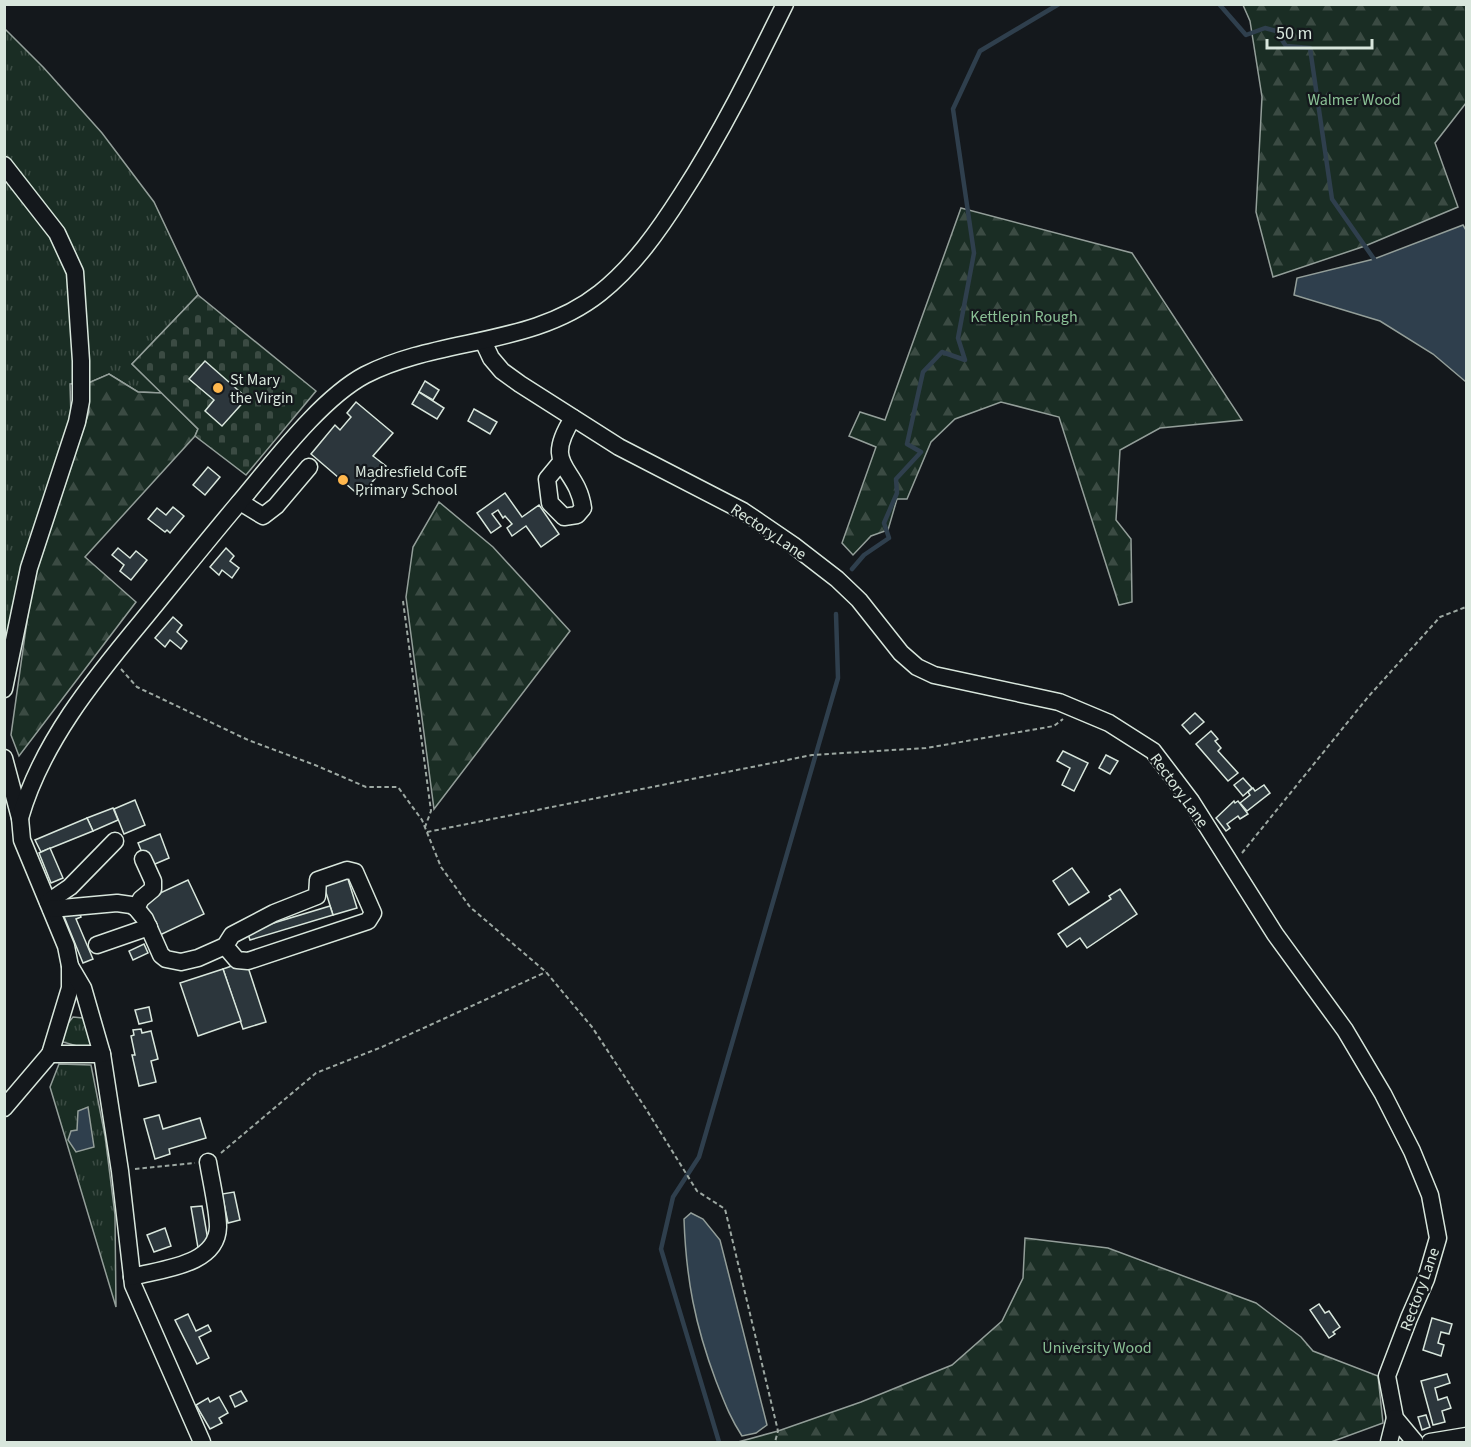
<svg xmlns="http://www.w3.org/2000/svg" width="1471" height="1447" viewBox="0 0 1471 1447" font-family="'Source Sans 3',sans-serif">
	<defs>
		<pattern id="grass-tufts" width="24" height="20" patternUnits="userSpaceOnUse" patternTransform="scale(1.5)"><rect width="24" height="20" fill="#1a2d24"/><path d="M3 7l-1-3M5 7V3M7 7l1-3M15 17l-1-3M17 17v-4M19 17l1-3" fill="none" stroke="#3b4b43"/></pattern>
		<pattern id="forest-firs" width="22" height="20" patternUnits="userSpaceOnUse" patternTransform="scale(1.5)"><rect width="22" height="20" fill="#1a2d24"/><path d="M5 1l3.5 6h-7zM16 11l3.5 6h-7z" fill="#3b4b43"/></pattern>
		<pattern id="cemetery-stones" width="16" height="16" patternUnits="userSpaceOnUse" patternTransform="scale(1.5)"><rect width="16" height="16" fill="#1a2d24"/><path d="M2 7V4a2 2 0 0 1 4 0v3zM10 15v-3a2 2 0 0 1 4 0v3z" fill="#3b4b43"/></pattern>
	</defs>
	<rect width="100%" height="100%" fill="#14181c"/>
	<g fill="url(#grass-tufts)" stroke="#939e99" stroke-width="1.5">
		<polygon points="5,29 44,68 102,133 154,202 198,295 132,364 162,393 138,392 109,374 91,382 70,384 71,417 5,666"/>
		<path d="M73,1017L83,1018C91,1027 92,1034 91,1046H77L63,1042L65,1027Z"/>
		<polygon points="59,1064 91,1065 105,1136 115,1215 116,1307 50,1087"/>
	</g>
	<g fill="url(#forest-firs)" stroke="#939e99" stroke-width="1.5">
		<polygon points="1243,5 1466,5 1466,103 1435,143 1458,207 1365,246 1273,277 1256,212 1262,97 1250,21"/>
		<polygon points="961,208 1132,253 1242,420 1160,428 1120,450 1116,520 1131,539 1132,602 1119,605 1059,417 1001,402 955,419 931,442 907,499 897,499 888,530 871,536 853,555 842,543 876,447 849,436 860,412 885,420"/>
		<polygon points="109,374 138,392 162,393 198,429 195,436 85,557 136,602 19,756 11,735 32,585 89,412 86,384"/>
		<polygon points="439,502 493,547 570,631 434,809 406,597 413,547"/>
		<polygon points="1025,1238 1108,1248 1256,1303 1301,1337 1313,1351 1378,1376 1383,1423 1331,1442 738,1442 778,1431 861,1402 952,1365 1002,1321 1023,1278"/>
	</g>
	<polygon fill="url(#cemetery-stones)" stroke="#939e99" stroke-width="1.5" points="198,295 316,391 246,475 195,436 198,429 132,364"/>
	<g fill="#2f3f4d" stroke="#939e99" stroke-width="1.5">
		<polygon points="1463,225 1466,230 1466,382 1433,354 1380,321 1294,295 1297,278 1374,259"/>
		<polygon points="88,1107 94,1147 76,1152 68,1140 71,1131 77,1130 78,1111"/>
		<path d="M691,1213L703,1219L720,1240L767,1425L756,1433L742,1436C730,1418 724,1401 716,1381C695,1325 686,1279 684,1219Z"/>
	</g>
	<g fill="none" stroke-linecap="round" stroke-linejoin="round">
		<g stroke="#2f3f4d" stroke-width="4.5">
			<polyline points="1219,4 1246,35 1265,28 1276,31 1286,46 1310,48 1332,199 1374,259"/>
			<polyline points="852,569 864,555 889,538 884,523 897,493 896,479 921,452 907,444 923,372 942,352 965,360 958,338 974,253 953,109 980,51 1059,4"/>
			<polyline points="719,1442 661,1249 673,1197 699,1157 838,678 836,614"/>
		</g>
	</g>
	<g fill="#2c363c" stroke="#d8e6dc" stroke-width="1.5">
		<polygon points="205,361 247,398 222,426 205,411 214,400 189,379"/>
		<polygon points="425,381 439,390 433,400 419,392"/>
		<polygon points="419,392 444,408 437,419 412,404"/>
		<polygon points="356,402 393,433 373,456 386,466 360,496 311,454 335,425 340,430 351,417 347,413"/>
		<polygon points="474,409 497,422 490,434 468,421"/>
		<polygon points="208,467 220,477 205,495 193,485"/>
		<polygon points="505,493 522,517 539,505 559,534 541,547 526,526 512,536 507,528 512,524 505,516 503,518 498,510 492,514 501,526 491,533 477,513"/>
		<polygon points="173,507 184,516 170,533 167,530 165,532 148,519 157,508 166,515"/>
		<polygon points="118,548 130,558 136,551 147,560 131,580 120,571 124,565 112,555"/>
		<polygon points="226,548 234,556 230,561 239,568 232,578 222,570 219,575 210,567"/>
		<polygon points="173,617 182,625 177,632 187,641 181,649 170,640 165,647 155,638"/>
		<polygon points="1195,713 1204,722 1190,734 1182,725"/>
		<polygon points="1211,731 1218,739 1215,741 1221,748 1218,751 1238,773 1228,781 1196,744"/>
		<polygon points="1063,751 1088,763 1074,791 1062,785 1070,768 1057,761"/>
		<polygon points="1106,755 1118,761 1110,774 1099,768"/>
		<polygon points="1243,778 1252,788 1243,796 1234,785"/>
		<polygon points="1264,785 1270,793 1247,811 1240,803 1250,795 1248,792 1253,788 1255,791"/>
		<polygon points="135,800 145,825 124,834 114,809"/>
		<polygon points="1234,801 1235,803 1238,801 1248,814 1240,819 1238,816 1227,824 1230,828 1226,831 1216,818"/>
		<polygon points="113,808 118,820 93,831 87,818"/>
		<polygon points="87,818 93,831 41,852 35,840"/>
		<polygon points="160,834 169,858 148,867 138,843"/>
		<polygon points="50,848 63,878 51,883 39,853"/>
		<polygon points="1072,868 1089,892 1069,905 1053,881"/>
		<polygon points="347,876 357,908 333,915 323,883"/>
		<polygon points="188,880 204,914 160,935 143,901"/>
		<polygon points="1120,889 1137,914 1087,948 1080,938 1067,947 1058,934 1111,899 1109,896"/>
		<polygon points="330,906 333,915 250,940 247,931"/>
		<polygon points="78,908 81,917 76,919 93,959 83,963 63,914"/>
		<polygon points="144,944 148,953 133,960 129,951"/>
		<polygon points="246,961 266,1022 243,1029 223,969"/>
		<polygon points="223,969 241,1021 198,1036 180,983"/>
		<polygon points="149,1007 152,1021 139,1024 135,1010"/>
		<polygon points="141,1029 142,1033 151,1031 158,1059 151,1061 156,1082 139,1086 132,1055 135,1055 131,1036 134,1035 133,1030"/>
		<polygon points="159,1115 163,1129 200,1118 206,1138 169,1149 170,1154 155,1159 144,1119"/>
		<polygon points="234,1192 240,1220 228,1223 222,1194"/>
		<polygon points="202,1206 209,1246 198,1248 191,1207"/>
		<polygon points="165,1228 171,1246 154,1252 147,1235"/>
		<polygon points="1319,1304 1325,1313 1329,1311 1340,1327 1333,1332 1335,1334 1329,1338 1310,1310"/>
		<polygon points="188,1314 196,1331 208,1325 211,1331 199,1337 209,1358 197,1364 175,1320"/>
		<polygon points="1432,1318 1452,1324 1449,1334 1441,1332 1438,1343 1444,1345 1441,1356 1423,1350"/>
		<polygon points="1447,1374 1450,1383 1435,1388 1438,1400 1447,1397 1451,1408 1442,1411 1445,1422 1433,1425 1421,1381"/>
		<polygon points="241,1391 247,1401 235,1407 230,1396"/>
		<polygon points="219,1397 228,1413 219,1418 222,1423 210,1429 196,1405 208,1398 210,1402"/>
		<polygon points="1426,1415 1430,1427 1422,1430 1418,1417"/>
	</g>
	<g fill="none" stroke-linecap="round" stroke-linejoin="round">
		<g stroke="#d8e6dc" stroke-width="19">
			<g id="minor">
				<polyline points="4,165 57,233 75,272 81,361 81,401 77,422 29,568 4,689"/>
				<polyline points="483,341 491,358 502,371 520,384 619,447 743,511 793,545 837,579 859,600 901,653 917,667 934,675 1059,702 1109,723 1153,751 1191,801 1275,934 1345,1030 1383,1094 1412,1151 1430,1195 1438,1238 1426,1279 1409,1318 1387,1376 1395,1418 1415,1442"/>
				<path d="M561,462L547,479L550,503L564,517L577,515L583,508C577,465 541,468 573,418"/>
				<polyline points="240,502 263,516 276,506 309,467"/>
				<polyline points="4,758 20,818 22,840 66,946 70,966 70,988 50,1054 4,1108"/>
				<path d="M20,818C41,744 93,680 142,621C174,582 206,542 238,504C272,464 320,399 365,375C439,337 532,347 600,293C634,266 659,230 682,194C721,134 753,69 785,4"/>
				<polyline points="48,902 70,887 115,841"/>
				<polyline points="136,908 141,899 153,889 153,881 143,859"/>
				<polyline points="51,909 117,903 131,905 136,908 145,919 161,955 166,959 181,962 198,958 225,946 232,935 274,913 317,896 318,880 347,870 355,872 373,913 368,921 248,961 237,960 225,946"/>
				<polyline points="97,945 149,927"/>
				<polyline points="70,966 83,988 102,1054 120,1171 133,1285 202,1442"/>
				<polyline points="50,1054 102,1054"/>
				<path d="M132,1277C160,1269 217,1266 218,1227C218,1211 211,1180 208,1162"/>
				<polyline points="1389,1442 1395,1418"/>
				<polyline points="1430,1442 1466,1436"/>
			</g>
		</g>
		<g stroke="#9da8a2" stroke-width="2" stroke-dasharray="4.5 3" stroke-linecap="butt">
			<polyline points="403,601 431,811 425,827"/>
			<polyline points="121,669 137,687 248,740 315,765 366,787 398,787 422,820 441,867 470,907 546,972 592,1027 646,1109 697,1191 725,1209 778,1431 775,1442"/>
			<polyline points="427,832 812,755 926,748 1054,726 1063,719"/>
			<polyline points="1242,853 1368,697 1440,617 1466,607"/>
			<polyline points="221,1153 316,1073 382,1047 546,972"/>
			<polyline points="135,1169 195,1163"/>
		</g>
		<use href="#minor" stroke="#14181c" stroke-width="16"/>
	</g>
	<g fill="#ffb74d" stroke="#14181c" stroke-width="2">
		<circle cx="218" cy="388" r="6"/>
		<circle cx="343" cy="480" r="6"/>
	</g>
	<g text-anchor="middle" stroke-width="4.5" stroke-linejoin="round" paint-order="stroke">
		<g font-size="16" fill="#8ac095" stroke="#14181c">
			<text x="1354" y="105">Walmer Wood</text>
			<text x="1024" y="322">Kettlepin Rough</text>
			<text x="1097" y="1353">University Wood</text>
		</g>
		<g font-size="16" fill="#d8e6dc" stroke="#14181c" text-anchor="start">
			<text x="230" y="385">St Mary<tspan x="230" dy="18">the Virgin</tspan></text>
			<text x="355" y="477">Madresfield CofE<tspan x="355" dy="18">Primary School</tspan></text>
		</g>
		<g font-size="16" fill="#d8e6dc" stroke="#14181c">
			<text transform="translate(769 531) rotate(34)" y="6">Rectory Lane</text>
			<text transform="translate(1180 790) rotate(54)" y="6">Rectory Lane</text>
			<text transform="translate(1419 1289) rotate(-70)" y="6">Rectory Lane</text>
		</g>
	</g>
	<rect width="1471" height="1447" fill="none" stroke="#d8e6dc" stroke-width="12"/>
	<path d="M1267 39v9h105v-9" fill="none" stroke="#d8e6dc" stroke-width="3"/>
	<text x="1276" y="39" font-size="18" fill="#d8e6dc" stroke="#14181c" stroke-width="4.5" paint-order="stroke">50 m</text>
</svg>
